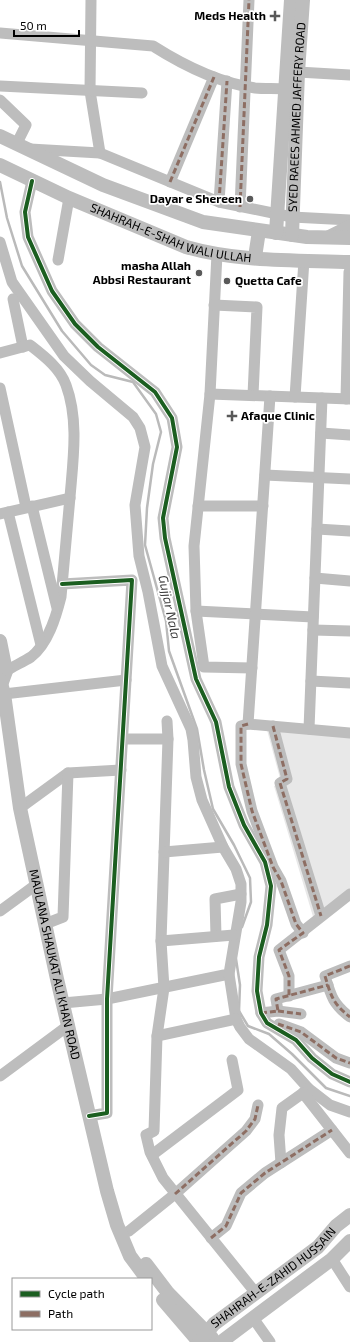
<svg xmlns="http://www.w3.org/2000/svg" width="350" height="1342" viewBox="0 0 350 1342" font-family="'Exo 2',sans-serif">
	<rect width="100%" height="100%" fill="#fff"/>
	<polygon fill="#e8e8e8" points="267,730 350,736 350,892 314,920 274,786 281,782"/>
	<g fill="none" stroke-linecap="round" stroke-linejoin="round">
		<g stroke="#bababa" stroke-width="2.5">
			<polyline points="0,182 7,218 22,266 62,331 91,365 105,375 133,382 156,414 161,432 153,464 147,508 145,545 166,621 169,651 197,729 204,770 213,809 234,845 250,878 251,902 242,927"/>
			<polyline points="236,959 240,985 239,1011 248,1026 269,1034 292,1054 326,1088 350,1096"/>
		</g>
		<g stroke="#bdbdbd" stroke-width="11">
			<polyline points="91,0 90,91 100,153"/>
			<path d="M0,33L153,46C183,65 219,83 255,88C265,89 276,88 286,89"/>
			<polyline points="298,72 350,75"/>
			<polyline points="0,86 142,93"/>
			<polyline points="0,100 26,125 17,143"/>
			<polyline points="30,149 100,153 219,202 292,217 350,220"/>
			<polyline points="32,181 25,212 28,237 52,291 75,324 98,347 155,392 172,418 177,447 163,518 165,538 196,679 216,722 229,787 244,825 265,862 271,886 267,925 259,957 257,991 261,1013 267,1023 296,1040 312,1058 332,1074 350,1082"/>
			<polyline points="170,182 214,77"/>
			<polyline points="219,202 227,81"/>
			<polyline points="240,207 249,0"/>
			<polyline points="324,238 350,225"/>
			<polyline points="0,242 12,282 64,356 90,381 133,417 140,428 145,447 135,505 139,556 148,592 162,666 191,729 193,740 196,777 202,800 223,847 236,869 241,884 241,902 229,974 107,999 63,1003"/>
			<polyline points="217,254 210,394 194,546 196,611 204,667 252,668"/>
			<polyline points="58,260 69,198"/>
			<polyline points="13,299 23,347"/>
			<polyline points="214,305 257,307 253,395"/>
			<path d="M0,353L30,345C44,356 60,368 66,385C79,420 73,460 70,497C67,530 64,563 61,597C56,617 48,644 31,657C23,662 14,666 6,671"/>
			<polyline points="0,388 26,507"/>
			<polyline points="210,394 350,399"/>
			<polyline points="295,397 304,260"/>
			<polyline points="346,399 349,272"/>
			<polyline points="321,433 350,435"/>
			<polyline points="265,475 350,479"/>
			<polyline points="32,506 57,608"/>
			<polyline points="198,506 263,506"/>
			<polyline points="8,512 41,645"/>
			<polyline points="0,514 70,498"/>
			<polyline points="317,529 350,531"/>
			<polyline points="315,578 350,581"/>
			<polyline points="62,584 132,580 107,999 107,1113 89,1116"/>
			<polyline points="196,611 313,617"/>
			<polyline points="313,630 350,631"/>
			<polyline points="311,681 350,683"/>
			<polyline points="4,694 126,680"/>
			<polyline points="167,721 168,739 161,941 164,988 157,1036 154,1131 146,1135 150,1152 163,1178 255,1292"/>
			<polyline points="248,724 270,396"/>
			<polyline points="273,726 287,779 280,783 321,916"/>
			<polyline points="309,729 322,398"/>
			<polyline points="123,739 168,739"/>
			<polyline points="20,808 68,773 121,770"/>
			<polyline points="164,852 223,847"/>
			<polyline points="0,911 37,884"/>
			<polyline points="45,924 63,917 68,773"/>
			<polyline points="303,933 296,924 281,881 273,867 252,811 241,764 241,726 248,724 350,733"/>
			<polyline points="216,936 215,899 241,894"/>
			<polyline points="161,941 234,935"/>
			<path d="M350,966L325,976C331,996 333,1004 350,1017"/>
			<polyline points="229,974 236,1019 240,1027 249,1039 291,1069 308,1088 303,1093"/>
			<polyline points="289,996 289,976 279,950 350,894"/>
			<polyline points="278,1011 301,1014"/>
			<polyline points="261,1013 278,1011 276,999 328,985"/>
			<polyline points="279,1024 301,1032 336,1058 350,1063"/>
			<polyline points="157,1036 236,1019"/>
			<polyline points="0,1076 69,1025"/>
			<polyline points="308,1088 330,1105 350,1112"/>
			<polyline points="152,1155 238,1090 232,1060"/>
			<polyline points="281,1163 279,1135 282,1108 303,1093 350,1153"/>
			<polyline points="122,1234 129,1231 175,1194 246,1131 255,1119 258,1105"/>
			<polyline points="211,1238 226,1226 241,1193 265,1173 332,1130"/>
			<polyline points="332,1259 350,1287"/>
			<polyline points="253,1318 270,1342"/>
		</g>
		<g stroke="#bdbdbd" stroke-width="14">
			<polyline points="0,136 103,185 203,222 307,237 350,238"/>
			<path id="s1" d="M0,165L69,198L186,247C238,262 296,260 350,262"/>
			<polyline points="276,233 291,0"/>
			<path id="s2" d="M292,235L298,72L303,0"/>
			<polyline points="255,257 259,231"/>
			<polyline points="0,641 6,671 2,682"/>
			<path id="s3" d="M0,680L4,694L20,808L57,979L107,1191L117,1225L130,1256L147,1279"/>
			<polyline points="146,1264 168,1293 212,1338"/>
			<polyline points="163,1300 199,1342"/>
			<path id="s4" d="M199,1342L214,1324L318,1247L336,1226L350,1215"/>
			<polyline points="221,1342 332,1259 350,1241"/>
		</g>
		<g stroke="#8d6e63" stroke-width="3" stroke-dasharray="6 3" stroke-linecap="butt">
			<polyline points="170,182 214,77"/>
			<polyline points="219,202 227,81"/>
			<polyline points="240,207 249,0"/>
			<polyline points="248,724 241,726 241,764 252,811 273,867 281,881 296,924 303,933 279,950 289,976 289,996"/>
			<polyline points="273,726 287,779 280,783 321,916"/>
			<path d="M350,966L325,976C331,996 333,1004 350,1017"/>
			<polyline points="278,1011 301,1014"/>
			<polyline points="261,1013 278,1011 276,999 328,985"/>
			<polyline points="278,1024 301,1032 336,1058 350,1063"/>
			<polyline points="175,1194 246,1131 255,1119 258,1105"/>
			<polyline points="211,1238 226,1226 241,1193 265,1173 332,1130"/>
		</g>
		<g stroke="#fff" stroke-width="6">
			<g id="cycleway">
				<polyline points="32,181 25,212 28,237 52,291 75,324 98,347 155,392 172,418 177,447 163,518 165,538 196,679 216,722 229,787 244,825 265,862 271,886 267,925 259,957 257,991 261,1013 267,1023 296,1040 312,1058 332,1074 350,1082"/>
				<polyline points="62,584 132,580 107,999 107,1113 89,1116"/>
			</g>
		</g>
		<use href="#cycleway" stroke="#1b5e20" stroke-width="4"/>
	</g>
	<g fill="#595959" stroke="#fff" stroke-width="1.5">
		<path d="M273 10h4v4h4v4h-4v4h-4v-4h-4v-4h4z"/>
		<circle cx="250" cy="199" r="4"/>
		<circle cx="199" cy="273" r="4"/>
		<circle cx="227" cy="281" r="4"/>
		<path d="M230 410h4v4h4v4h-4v4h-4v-4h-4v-4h4z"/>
	</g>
	<g text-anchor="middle" stroke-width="3.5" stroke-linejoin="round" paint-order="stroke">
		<g font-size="12" font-weight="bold" fill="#000" stroke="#fff" text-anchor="end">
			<text x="266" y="20">Meds Health</text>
			<text x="242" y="203">Dayar e Shereen</text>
			<text x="191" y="270">masha Allah<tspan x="191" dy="14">Abbsi Restaurant</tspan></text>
			<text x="235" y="285" text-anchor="start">Quetta Cafe</text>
			<text x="241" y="420" text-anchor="start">Afaque Clinic</text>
		</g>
		<g font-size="12" fill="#000" stroke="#fff">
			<text dy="4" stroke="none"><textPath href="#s2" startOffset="118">SYED RAEES AHMED JAFFERY ROAD</textPath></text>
			<text dy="4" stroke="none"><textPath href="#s1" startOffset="185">SHAHRAH-E-SHAH WALI ULLAH</textPath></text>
			<text dy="4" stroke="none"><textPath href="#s3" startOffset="290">MAULANA SHAUKAT ALI KHAN ROAD</textPath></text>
			<text dy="4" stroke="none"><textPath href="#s4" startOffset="99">SHAHRAH-E-ZAHID HUSSAIN</textPath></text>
		</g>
		<g font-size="13" font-style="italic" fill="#3e3e3e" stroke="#fff">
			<text transform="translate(170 607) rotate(78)" y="5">Gujjar Nala</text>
		</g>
	</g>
	<rect x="12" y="1278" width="140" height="52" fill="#ffffff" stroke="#999999"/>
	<rect x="20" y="1291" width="20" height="6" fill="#1b5e20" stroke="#999999"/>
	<text x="48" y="1298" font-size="12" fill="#000000">Cycle path</text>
	<rect x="20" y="1311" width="20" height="6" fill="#8d6e63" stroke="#999999"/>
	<text x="48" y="1318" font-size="12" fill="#000000">Path</text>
	<path d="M14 30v6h65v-6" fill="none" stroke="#000000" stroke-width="2"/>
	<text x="20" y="30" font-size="12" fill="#000000" stroke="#ffffff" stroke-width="3" paint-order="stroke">50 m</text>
</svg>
